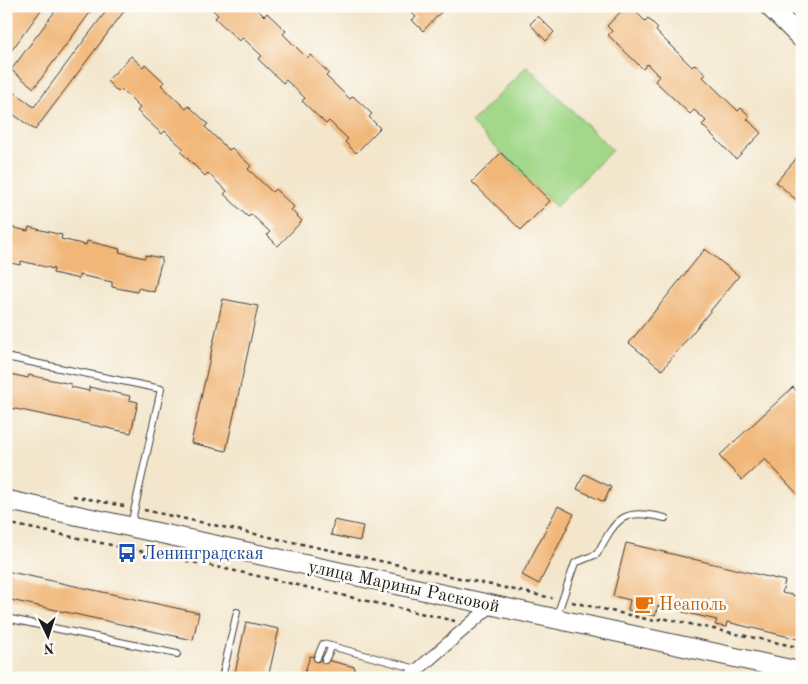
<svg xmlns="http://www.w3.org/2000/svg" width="808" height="684" viewBox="0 0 808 684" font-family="'Old Standard TT',serif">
	<rect width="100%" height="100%" fill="#fdfcf7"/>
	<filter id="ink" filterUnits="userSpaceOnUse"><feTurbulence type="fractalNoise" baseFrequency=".02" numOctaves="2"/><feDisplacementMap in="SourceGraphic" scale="10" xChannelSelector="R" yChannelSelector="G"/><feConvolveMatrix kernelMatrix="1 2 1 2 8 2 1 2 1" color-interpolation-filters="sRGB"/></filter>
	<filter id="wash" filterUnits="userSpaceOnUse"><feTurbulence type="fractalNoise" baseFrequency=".0096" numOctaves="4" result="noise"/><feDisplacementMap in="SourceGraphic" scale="20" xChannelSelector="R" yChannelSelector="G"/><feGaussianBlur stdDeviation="1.12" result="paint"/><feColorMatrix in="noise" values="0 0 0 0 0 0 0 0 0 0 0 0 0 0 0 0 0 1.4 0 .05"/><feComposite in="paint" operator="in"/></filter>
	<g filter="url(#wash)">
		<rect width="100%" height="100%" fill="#f3e6cc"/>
		<polygon fill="#a2d889" stroke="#5f7a52" points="527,66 612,150 556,207 471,123"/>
		<g id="blocks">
			<g fill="#f1b779">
				<polygon points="8,6 44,6 6,58 6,9"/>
				<polygon points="59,6 95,6 34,88 11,70"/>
				<polygon points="110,6 128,6 35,130 6,109 6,86 34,107"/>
				<polygon points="209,6 254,6 264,16 267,13 286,31 283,34 307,58 310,55 329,73 326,76 350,99 353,96 372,114 369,117 380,128 356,153 345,142 348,139 329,121 326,124 302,101 305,98 286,80 283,83 258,59 262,56 243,38 239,41 215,18 218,15"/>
				<polygon points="405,6 447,6 423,31 412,20 416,17"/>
				<polygon points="626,6 630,6 645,21 648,18 658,28 656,31 692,67 695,64 706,74 703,77 738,111 741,108 750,116 747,119 761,133 736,159 702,125 706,121 701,116 694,110 690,114 655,81 659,76 647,64 643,69 608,35 612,31 607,26"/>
				<polygon points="538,16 554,32 546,41 530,24"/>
				<polygon points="131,56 143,67 145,64 164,82 161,85 186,109 189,106 208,124 205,127 229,150 232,148 251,166 248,169 272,192 275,189 294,207 291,210 302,221 278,246 267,235 270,232 251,214 248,217 224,194 227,191 218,183 208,173 205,176 181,152 184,149 173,139 165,131 162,134 137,111 140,108 121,89 118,92 107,81"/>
				<polygon points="802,152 802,205 776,182"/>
				<polygon points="501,153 550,201 521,230 472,182"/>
				<polygon points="6,226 28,231 29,227 62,235 61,239 86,245 87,241 120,249 119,252 145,258 146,255 162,258 154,292 138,288 137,292 112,287 112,282 79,275 79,279 53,273 54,269 21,261 20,265 6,262"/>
				<polygon points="705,249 739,276 662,370 629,343"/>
				<polygon points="223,299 258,306 226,451 191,443"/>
				<polygon points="6,370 11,371 10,374 28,378 29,375 71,384 71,387 89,391 89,387 130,396 129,400 138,402 131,433 6,407"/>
				<polygon points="793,387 802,397 802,499 765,459 742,480 719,456"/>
				<polygon points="584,474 611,487 604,502 577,489"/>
				<polygon points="558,506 574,514 539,584 522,575"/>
				<polygon points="334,520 363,526 360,541 331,535"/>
				<polygon points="626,543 785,581 782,593 802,597 802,640 727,622 726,627 715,625 717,620 658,606 655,616 628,610 630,600 613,596"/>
				<polygon points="6,571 199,613 193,640 6,599"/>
				<polygon points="246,622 279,629 268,678 234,678"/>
				<polygon points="310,656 355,667 353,674 350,678 303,678"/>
			</g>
		</g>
	</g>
	<g filter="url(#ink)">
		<use href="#blocks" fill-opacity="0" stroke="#3c3a36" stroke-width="1"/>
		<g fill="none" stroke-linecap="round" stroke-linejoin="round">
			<g stroke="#3c3a36" stroke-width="8">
				<g id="lane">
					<polyline points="6,357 161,389 131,525"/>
					<polyline points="6,618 177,654"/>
					<path d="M556,618L575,563L597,554C617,518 621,508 665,518"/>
					<polyline points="317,658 323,644 417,669"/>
					<polyline points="325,660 332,646"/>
					<polyline points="222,678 237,612"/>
				</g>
			</g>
			<g stroke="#3c3a36" stroke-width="14">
				<polyline id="street" points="408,678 492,605"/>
			</g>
			<g stroke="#3c3a36" stroke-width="21">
				<g id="secondary">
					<polyline points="769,6 802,39"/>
					<polyline points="6,500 802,672"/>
				</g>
			</g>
			<g stroke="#3c3a36" stroke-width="2.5" stroke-dasharray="4 4" stroke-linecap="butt">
				<polyline points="73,496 124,506"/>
				<polyline points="144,510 552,598"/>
				<polyline points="6,523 240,572 455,621"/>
				<polyline points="572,602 655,621 662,618 802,648"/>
			</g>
			<use href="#lane" stroke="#fff" stroke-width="6"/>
			<use href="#street" stroke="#fff" stroke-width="12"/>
			<use href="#secondary" stroke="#fff" stroke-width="19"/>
		</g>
	</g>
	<defs>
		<g id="bus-bare" transform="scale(1.5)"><path d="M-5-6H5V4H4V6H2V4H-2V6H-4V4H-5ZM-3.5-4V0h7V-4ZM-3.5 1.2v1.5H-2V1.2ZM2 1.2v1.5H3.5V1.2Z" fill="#1a4fb4" stroke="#fdfcf7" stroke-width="2.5" paint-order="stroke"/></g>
		<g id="cafe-bare" transform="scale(1.5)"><path d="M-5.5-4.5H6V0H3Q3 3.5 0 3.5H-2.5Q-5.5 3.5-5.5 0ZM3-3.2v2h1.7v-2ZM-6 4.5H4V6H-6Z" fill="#e8710a" stroke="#fdfcf7" stroke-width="2.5" paint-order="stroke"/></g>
	</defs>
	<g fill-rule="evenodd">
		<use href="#bus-bare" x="127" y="553"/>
		<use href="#cafe-bare" x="644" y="604"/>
	</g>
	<g text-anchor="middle" stroke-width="5" stroke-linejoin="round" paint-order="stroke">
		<g font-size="18" fill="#164399" stroke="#fdfcf7" text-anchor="start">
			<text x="142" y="559">Ленинградская</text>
		</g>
		<g font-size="18" fill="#1c1c1c" stroke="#fdfcf7">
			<text transform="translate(404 586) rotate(12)" y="6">улица Марины Расковой</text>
		</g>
		<g font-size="18" fill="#c56008" stroke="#fdfcf7" text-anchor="start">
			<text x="659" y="610">Неаполь</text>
		</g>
	</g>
	<rect width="808" height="684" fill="none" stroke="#fdfcf7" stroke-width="25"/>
	<g transform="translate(48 636) rotate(176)" stroke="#fdfcf7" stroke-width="4" paint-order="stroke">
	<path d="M0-4L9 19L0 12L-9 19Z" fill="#1c1c1c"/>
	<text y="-8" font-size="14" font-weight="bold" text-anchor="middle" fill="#1c1c1c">N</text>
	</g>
</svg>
